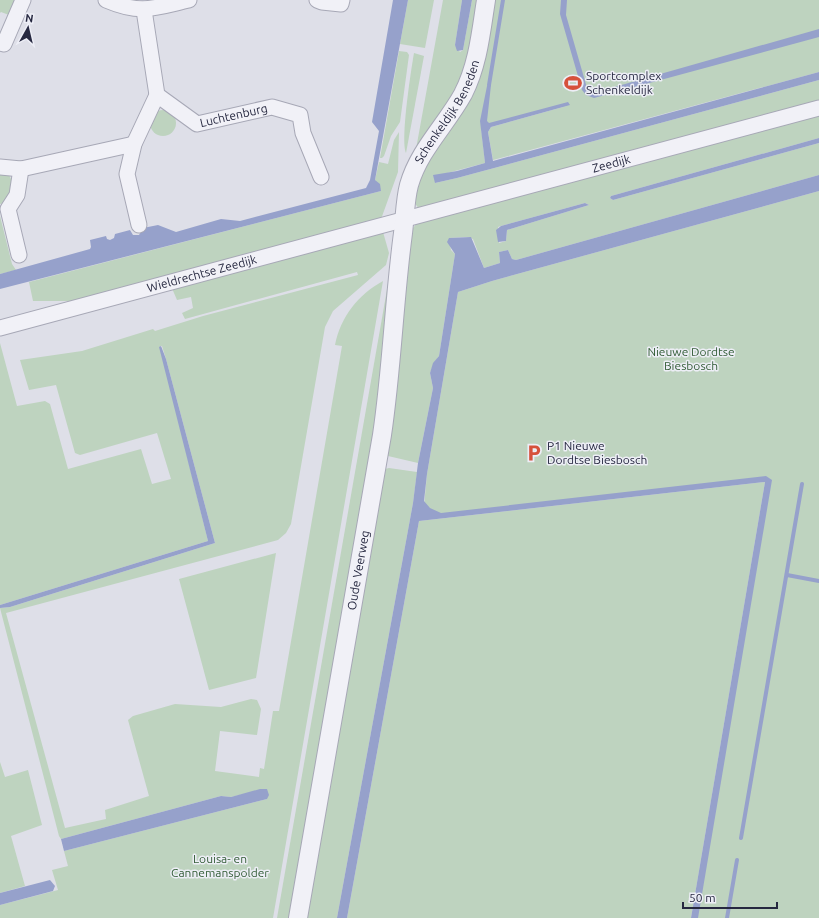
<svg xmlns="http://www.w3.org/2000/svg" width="819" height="918" viewBox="0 0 819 918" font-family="Ubuntu,sans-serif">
	<rect width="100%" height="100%" fill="#dedfe8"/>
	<g fill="#bed3bf" fill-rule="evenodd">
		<polygon points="0,0 17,0 9,15 1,12 0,13"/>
		<polygon points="408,0 434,0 425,48 400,44"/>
		<polygon points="443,0 462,0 455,45 460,52 463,50 472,0 479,0 471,51 460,84 416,149"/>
		<polygon points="492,0 819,0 819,72 493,160 488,132 491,127 570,105 481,127 485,163 436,176 435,183 457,178 819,80 819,104 420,210 413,201 413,195 435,146"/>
		<polygon points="399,51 407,52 409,55 400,122 391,136 384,156 382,158 380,158"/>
		<path d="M414,53L424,56L406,153C400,141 411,70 414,53Z"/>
		<circle cx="163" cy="123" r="13"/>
		<path d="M819,112V138L611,196L610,198L613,200L819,143V175L516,260L512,259L508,250L499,252L500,263L484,268L473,239L467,237L449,238L451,250L455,254L439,356L434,363L430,373L433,388L418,463L388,456L411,231L416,224L425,219ZM585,203L589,205L507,230L506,241L499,243L498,227L501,226Z"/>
		<polygon points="399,132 398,172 380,222 74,301 33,301 29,282 381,191 375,180 379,162 388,164 394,140"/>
		<polygon points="0,172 9,175 15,187 4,203 0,204"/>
		<polygon points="819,191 819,918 693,918 770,483 766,478 423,517 427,474 458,292 492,281"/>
		<polygon points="0,216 12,264 16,270 0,274"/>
		<path d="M383,232L389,253L386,265L333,311L325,327L291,524L286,533L278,540L6,613L65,828L106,819L105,810L149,796L128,720L133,716L175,704L221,707L251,699L257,700L261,709L257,735L220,731L215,771L259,777L260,768L264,769L273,711H279L342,346L335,345C341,316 358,295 383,281L273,918H0V905L58,890L52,870L68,866L64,851L267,799L266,789L231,797L221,796L61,839L59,836L0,608L10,607L215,543L166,359L162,346H160L208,541L0,605V343L17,406L45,401L50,404L68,469L141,449L152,484L171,479L157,433L80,455L75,453L56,385L29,390L20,360L82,351L153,329L155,331L203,316L358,275L357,272L185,319L182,313L193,308L191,297L177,300L171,286Z"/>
		<polygon points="389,278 380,409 292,918 277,918"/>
		<polygon points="389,468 417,472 413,503 337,918 305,918 385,469"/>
		<polygon points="765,482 691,918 347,918 419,521"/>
		<polygon points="276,553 256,678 209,690 179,579"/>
		<polygon points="0,762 5,777 28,770 42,825 11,836 25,886 0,893"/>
	</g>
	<g fill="#96a1cb">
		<polygon points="393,0 408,0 375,180 380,184 381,191 0,289 0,274 90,249 91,247 90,240 106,236 107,239 110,240 114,238 115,234 130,230 133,235 139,235 143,228 158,225 176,232 221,219 240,221 366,188 370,180 379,131 372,122"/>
		<polygon points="462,0 472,0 463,50 457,51 455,45"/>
		<polygon points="561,0 567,0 566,15 587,88 590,92 597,92 819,29 819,37 594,98 586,95 582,90 560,14"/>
		<polygon points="819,72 819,80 457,178 435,183 433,175 457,171 485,163 480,121 487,86 489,85 491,85 487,121 489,123 568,102 570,105 491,127 488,132 493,161"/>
		<polygon points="819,138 819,143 613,200 610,198 611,196"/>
		<polygon points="819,175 819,191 492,281 458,292 427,474 424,501 430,508 441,513 766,476 772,480 698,918 691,918 765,482 419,521 347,918 337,918 413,503 418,463 433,388 430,373 433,363 439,356 455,254 447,242 449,238 471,237 484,268 500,263 499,252 508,250 512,259 516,260"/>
		<polygon points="585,203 589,205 507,230 506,241 498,242 496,230 501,226"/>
		<polygon points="161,346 166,359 215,543 10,607 0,608 0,605 208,541 159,347"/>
		<polygon points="260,789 267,789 269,795 267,799 64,851 61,839 221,796 231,797"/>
		<polygon points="50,880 55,886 53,891 0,905 0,893"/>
	</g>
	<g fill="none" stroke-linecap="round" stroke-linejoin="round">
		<g stroke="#96a1cb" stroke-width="4">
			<polyline points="489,85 503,0"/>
			<polyline points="787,575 819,581"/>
			<polyline points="741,838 802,484"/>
			<polyline points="727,918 737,860"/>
		</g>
		<g stroke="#a7a8b6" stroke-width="17">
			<g id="minor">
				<path d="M106,0C141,15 154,8 189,0"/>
				<polyline points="317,0 322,2 341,4 342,0"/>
				<path id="s1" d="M144,10L157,95L197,124L272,107L300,115L303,133L321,177"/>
				<polyline points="0,43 4,44 23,0"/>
				<polyline points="0,167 21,169 134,144"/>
				<polyline points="139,225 127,174 134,144 157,95"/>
				<polyline points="19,255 8,209 17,195 21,169"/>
				<path id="s2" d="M0,328L819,108"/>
			</g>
		</g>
		<g stroke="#a7a8b6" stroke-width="20">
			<g id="tertiary">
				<path id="s3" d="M298,918L382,435C392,368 394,300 403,233C405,217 405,200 409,185C419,150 446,125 463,94C478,65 481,32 486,0"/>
			</g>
		</g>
		<use href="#minor" stroke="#f1f1f7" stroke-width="15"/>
		<use href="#tertiary" stroke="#f1f1f7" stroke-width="18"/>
	</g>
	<defs>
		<g id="stadium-bare" transform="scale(1.38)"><path d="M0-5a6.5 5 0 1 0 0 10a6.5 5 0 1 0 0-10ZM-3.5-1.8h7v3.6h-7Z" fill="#d6513b" stroke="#edeef6" stroke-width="2.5" paint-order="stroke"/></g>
		<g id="parking-bare" transform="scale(1.38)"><path d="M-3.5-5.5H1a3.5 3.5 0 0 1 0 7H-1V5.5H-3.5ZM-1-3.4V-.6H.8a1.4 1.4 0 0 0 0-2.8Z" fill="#d6513b" stroke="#edeef6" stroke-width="2.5" paint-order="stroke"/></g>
	</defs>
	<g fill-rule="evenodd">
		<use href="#stadium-bare" x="573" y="83"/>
		<use href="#parking-bare" x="534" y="453"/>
	</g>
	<g text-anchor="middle" stroke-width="3" stroke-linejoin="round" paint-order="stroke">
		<g font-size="12" fill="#262840" stroke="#edeef6" text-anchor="start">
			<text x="586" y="80">Sportcomplex<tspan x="586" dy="14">Schenkeldijk</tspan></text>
			<text x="547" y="450">P1 Nieuwe<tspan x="547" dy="14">Dordtse Biesbosch</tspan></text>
		</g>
		<g font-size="12" fill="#262840" stroke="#edeef6">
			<text dy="4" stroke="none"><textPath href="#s3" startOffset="825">Schenkeldijk Beneden</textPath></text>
			<text dy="4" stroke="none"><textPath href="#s1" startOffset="173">Luchtenburg</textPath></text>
			<text dy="4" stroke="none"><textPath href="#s2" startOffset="633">Zeedijk</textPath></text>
			<text dy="4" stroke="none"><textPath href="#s2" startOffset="209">Wieldrechtse Zeedijk</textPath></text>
			<text dy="4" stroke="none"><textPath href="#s3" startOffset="353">Oude Veerweg</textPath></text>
		</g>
		<g font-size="12" fill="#335d37" stroke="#edeef6">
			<text x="691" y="356">Nieuwe Dordtse<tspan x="691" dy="14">Biesbosch</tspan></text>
			<text x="220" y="863">Louisa- en<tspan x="220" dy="14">Cannemanspolder</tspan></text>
		</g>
	</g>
	<g transform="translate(28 28) rotate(8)" stroke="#edeef6" stroke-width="3" paint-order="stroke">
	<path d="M0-3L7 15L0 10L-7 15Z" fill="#262840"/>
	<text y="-6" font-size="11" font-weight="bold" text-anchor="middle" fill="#262840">N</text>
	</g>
	<path d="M683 902v6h94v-6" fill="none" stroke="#262840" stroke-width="2"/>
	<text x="689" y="902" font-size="12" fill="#262840" stroke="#edeef6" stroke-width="3" paint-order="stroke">50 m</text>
</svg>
